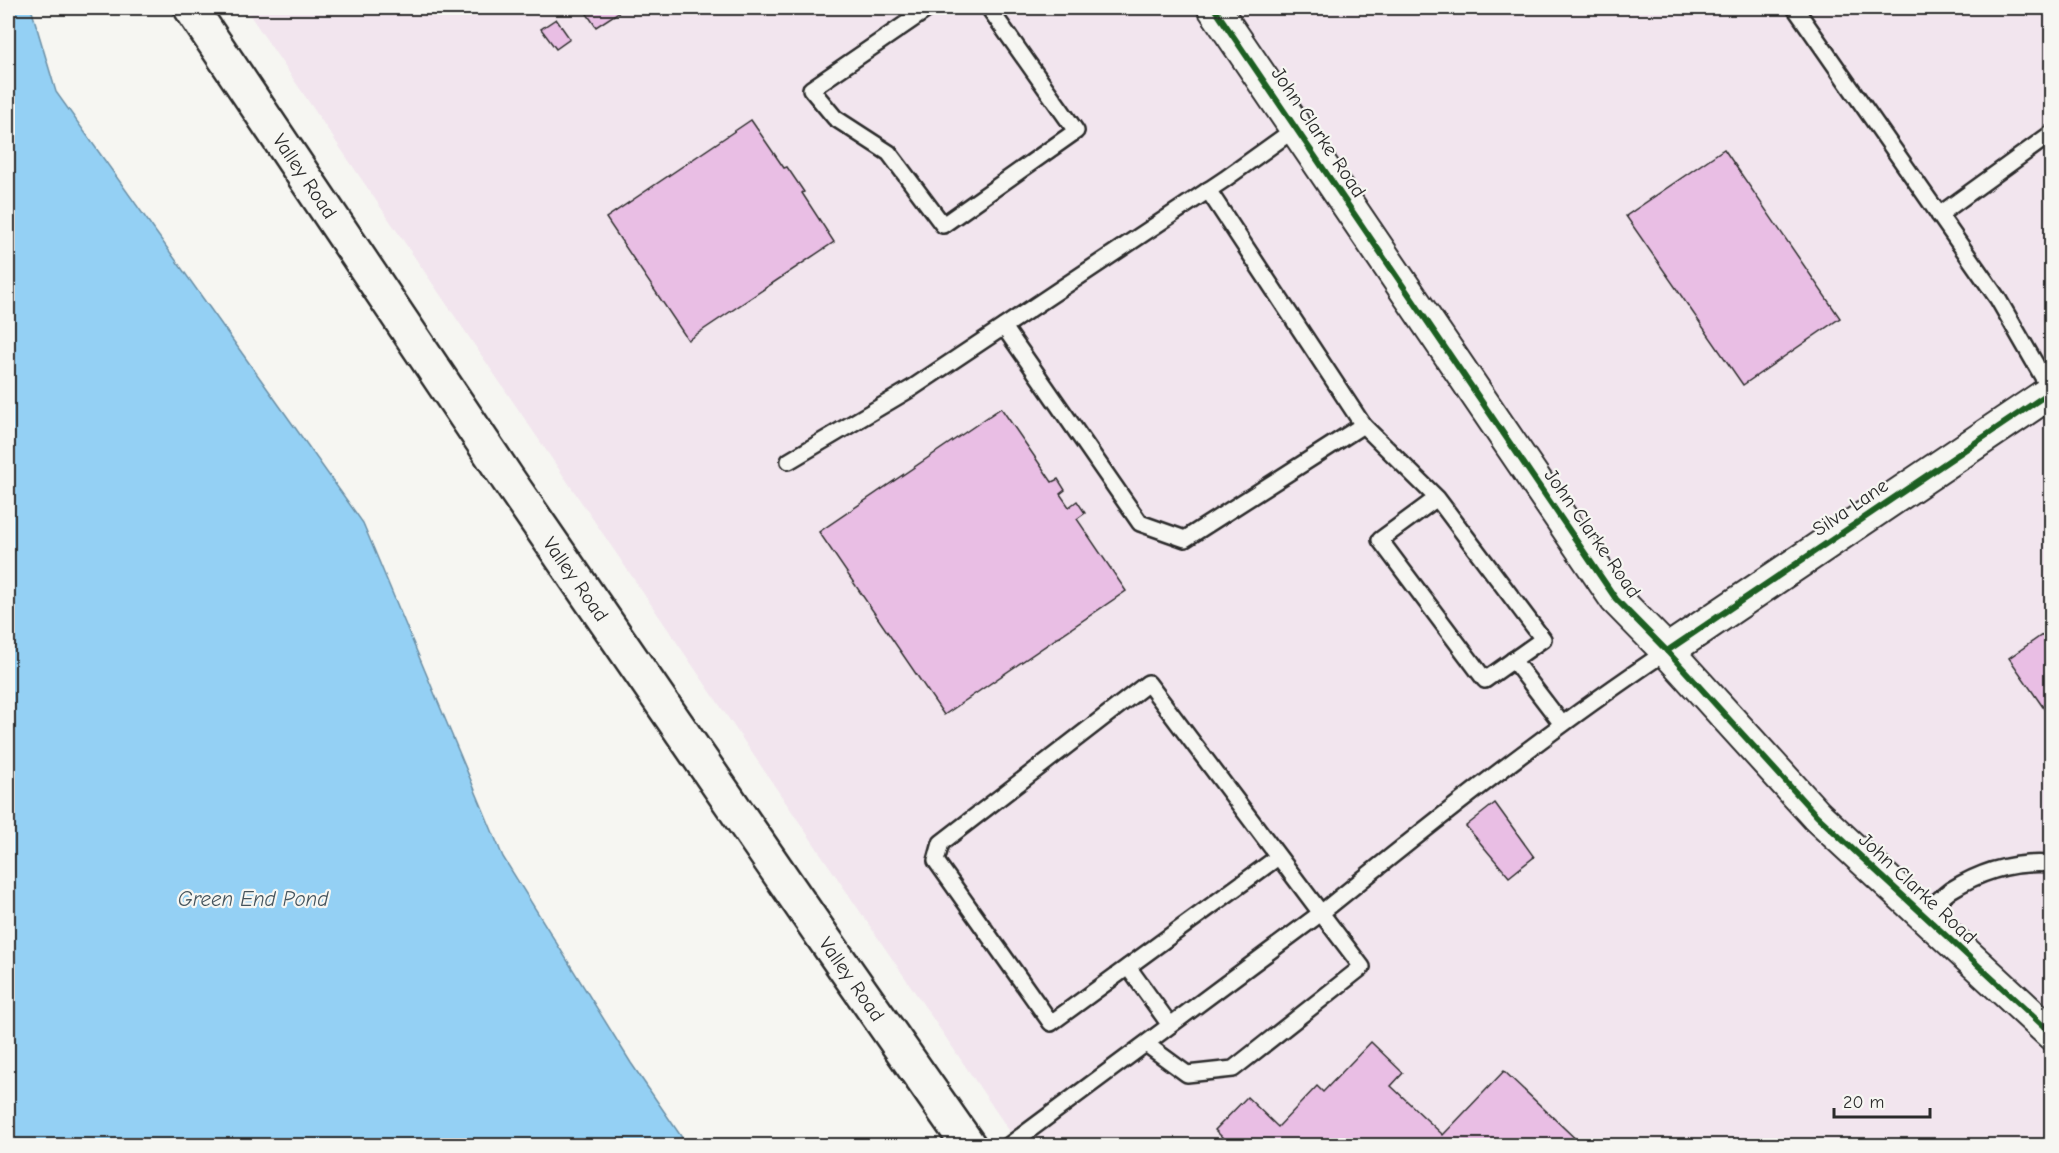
<svg xmlns="http://www.w3.org/2000/svg" width="2059" height="1153" viewBox="0 0 2059 1153" font-family="'Comic Neue',sans-serif">
	<rect width="100%" height="100%" fill="#f6f6f2"/>
	<filter id="ink" filterUnits="userSpaceOnUse"><feTurbulence type="fractalNoise" baseFrequency=".0167" numOctaves="2"/><feDisplacementMap in="SourceGraphic" scale="12" xChannelSelector="R" yChannelSelector="G"/><feConvolveMatrix kernelMatrix="1 2 1 2 8 2 1 2 1" color-interpolation-filters="sRGB"/></filter>
	<g filter="url(#ink)">
		<polygon fill="#f2e5ee" points="245,8 2051,8 2051,1145 1019,1145"/>
		<polygon fill="#94d0f4" stroke="#6a8ea4" stroke-width="1.5" points="8,8 31,8 56,92 363,523 503,857 631,1063 687,1145 8,1145"/>
		<g fill="#e9bee4" stroke="#2b2b2b" stroke-width="1.5">
			<polygon points="583,8 625,8 596,27"/>
			<polygon points="556,19 570,39 556,49 541,29"/>
			<polygon points="751,120 784,168 787,167 804,192 802,193 834,242 688,340 606,218"/>
			<polygon points="1724,149 1840,318 1743,385 1626,216"/>
			<polygon points="1001,408 1052,482 1058,479 1065,490 1060,494 1069,507 1077,501 1085,513 1077,519 1126,591 944,715 819,532"/>
			<polygon points="2052,628 2052,720 2009,658"/>
			<polygon points="1495,803 1534,857 1509,877 1466,826"/>
			<polygon points="1371,1042 1403,1073 1391,1086 1443,1135 1504,1071 1583,1146 1231,1146 1215,1130 1247,1097 1278,1127 1317,1086 1323,1092"/>
		</g>
		<g fill="none" stroke-linecap="round" stroke-linejoin="round">
			<g stroke="#2b2b2b" stroke-width="20">
				<g id="lane">
					<polyline points="929,8 811,89 835,118 889,153 943,225 1076,131 989,8"/>
					<polyline points="1795,8 1998,299 2051,391"/>
					<polyline points="1208,190 1363,425"/>
					<polyline points="1939,215 2052,133"/>
					<polyline points="1004,327 1140,523 1185,539 1363,425 1437,498 1543,639 1485,680 1380,540 1437,498"/>
					<polyline points="789,461 912,388 1225,179 1296,128"/>
					<polyline points="1513,660 1562,724"/>
					<path d="M1922,915C1932,907 1941,897 1951,890C1981,871 2016,861 2052,864"/>
					<polyline points="1128,967 1170,1025"/>
					<path d="M1146,1044L1187,1074L1233,1069L1362,967L1321,913C1433,822 1546,732 1667,651"/>
					<polyline points="1008,1146 1321,913 1148,683 941,843 936,861 1051,1023 1278,857"/>
				</g>
			</g>
			<g stroke="#2b2b2b" stroke-width="36">
				<g id="street">
					<polyline points="1214,8 1616,599 1667,651 1817,816 2052,1034"/>
					<polyline points="1667,651 2052,391"/>
				</g>
			</g>
			<g stroke="#2b2b2b" stroke-width="38">
				<polyline id="secondary" points="191,8 507,478 825,940 969,1146"/>
			</g>
			<use href="#lane" stroke="#f6f6f2" stroke-width="15"/>
			<use href="#street" stroke="#f6f6f2" stroke-width="32"/>
			<use href="#secondary" stroke="#f6f6f2" stroke-width="33"/>
			<g stroke="#f6f6f2" stroke-width="10">
				<g id="cycleway">
					<polyline points="1214,8 1616,599 1667,651 1817,816 2052,1034"/>
					<polyline points="1667,651 2052,391"/>
				</g>
			</g>
			<use href="#cycleway" stroke="#1b5e20" stroke-width="6"/>
		</g>
	</g>
	<g text-anchor="middle" stroke-width="4.5" stroke-linejoin="round" paint-order="stroke">
		<g font-size="20" fill="#2b2b2b" stroke="#f6f6f2">
			<text transform="translate(1319 132) rotate(56)" y="7">John Clarke Road</text>
			<text transform="translate(305 176) rotate(56)" y="7">Valley Road</text>
			<text transform="translate(1850 507) rotate(-34)" y="7">Silva Lane</text>
			<text transform="translate(1593 533) rotate(55)" y="7">John Clarke Road</text>
			<text transform="translate(576 579) rotate(55)" y="7">Valley Road</text>
			<text transform="translate(1918 888) rotate(43)" y="7">John Clarke Road</text>
			<text transform="translate(852 979) rotate(55)" y="7">Valley Road</text>
		</g>
		<g font-size="21" font-style="italic" fill="#45545d" stroke="#f6f6f2">
			<text x="253" y="906">Green End Pond</text>
		</g>
	</g>
	<rect width="2059" height="1153" fill="none" stroke="#f6f6f2" stroke-width="30"/>
	<rect x="15" y="15" width="2029" height="1123" fill="none" stroke="#2b2b2b" stroke-width="2" filter="url(#ink)"/>
	<path d="M1834 1108v9h96v-9" fill="none" stroke="#2b2b2b" stroke-width="3"/>
	<text x="1843" y="1108" font-size="18" fill="#2b2b2b" stroke="#f6f6f2" stroke-width="4.5" paint-order="stroke">20 m</text>
</svg>
